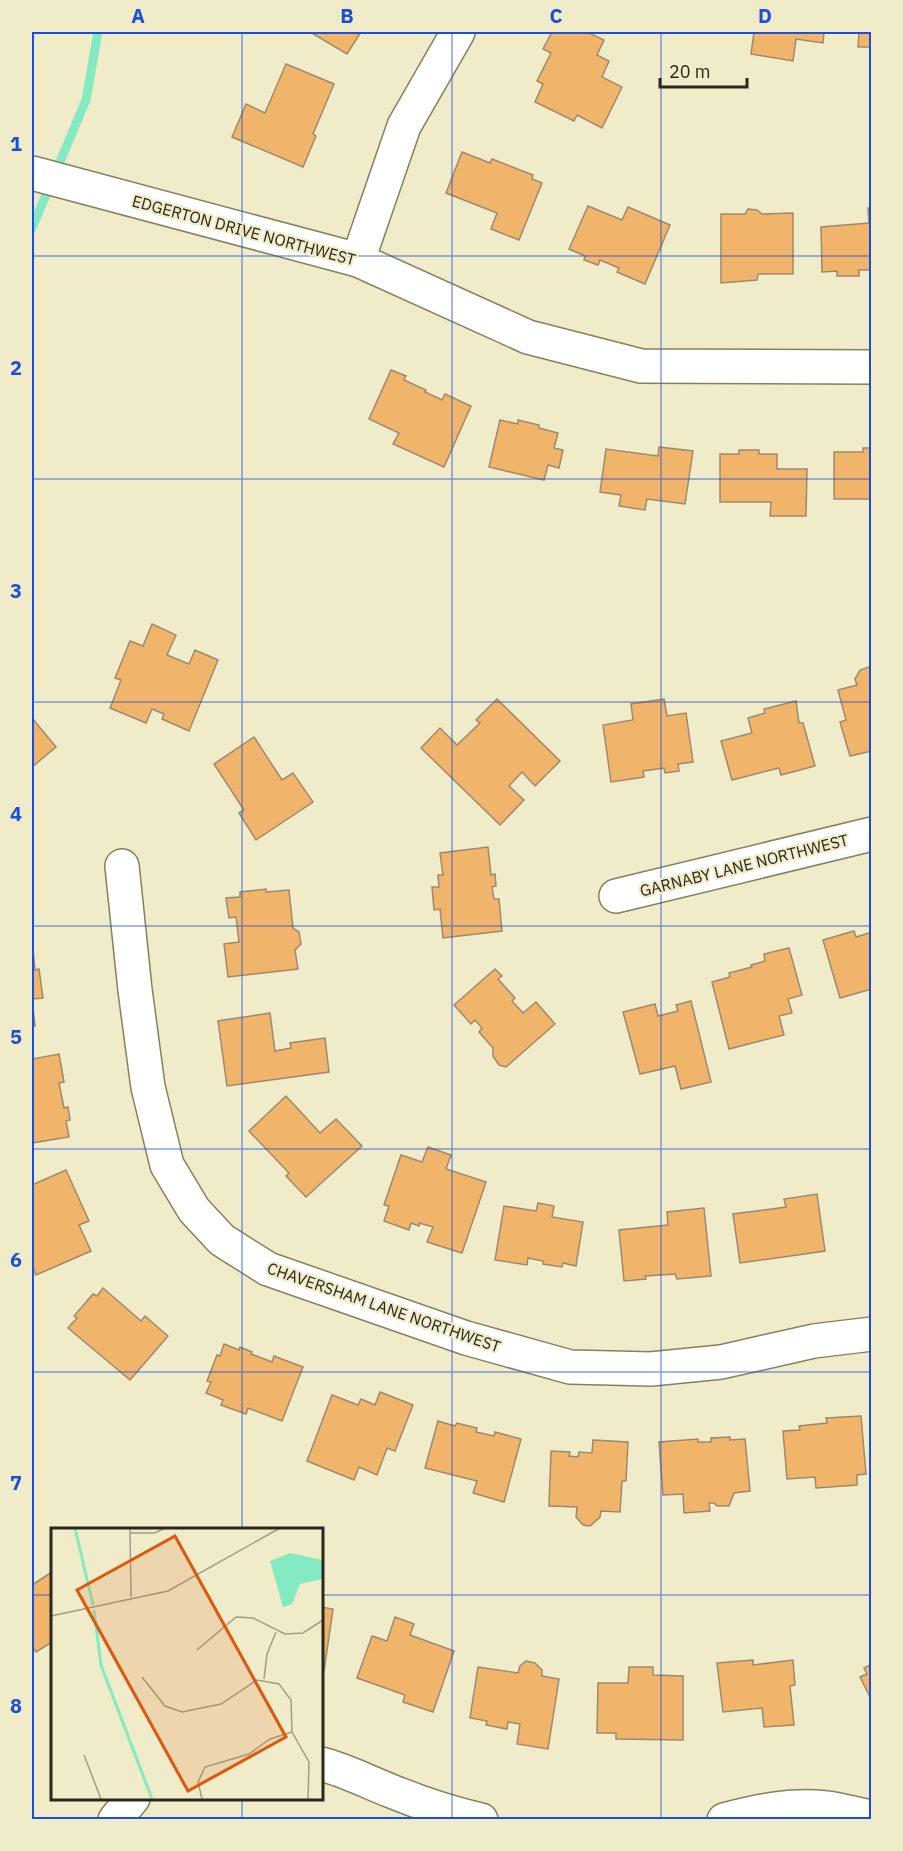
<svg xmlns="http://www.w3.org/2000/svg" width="903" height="1851" viewBox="0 0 903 1851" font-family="'IBM Plex Sans',sans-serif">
	<rect width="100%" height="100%" fill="#f0ecc9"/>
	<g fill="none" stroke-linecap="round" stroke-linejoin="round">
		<polyline stroke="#83eac1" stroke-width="9" points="32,228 86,100 98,32"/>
	</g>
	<g fill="#f0b56b" stroke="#9f896e" stroke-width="1.5">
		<polygon points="310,32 361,32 347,54"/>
		<polygon points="552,32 587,32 604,40 597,55 609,61 602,77 622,87 602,128 577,115 574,121 535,102 543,84 537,81 551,53 543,49"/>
		<polygon points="747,32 824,32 823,43 796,39 793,61 751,54 754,32"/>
		<polygon points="859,32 872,32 872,47 858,47"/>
		<polygon points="286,64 334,84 313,134 316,136 303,167 232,137 246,104 265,113"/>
		<polygon points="462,152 490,163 492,159 533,175 532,179 542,183 519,240 491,229 497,213 446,193"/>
		<polygon points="588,206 622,220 628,207 670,225 645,284 617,272 619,268 600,260 598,265 584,260 585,256 569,249"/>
		<polygon points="868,208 872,208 872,270 859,270 859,276 837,276 837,271 822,272 821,227 869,223"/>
		<polygon points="748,209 757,210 762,214 793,213 793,274 758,274 757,280 721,283 721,214 745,214"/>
		<polygon points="391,370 406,376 404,380 426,390 425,392 442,400 445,394 471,406 444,467 393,444 399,433 369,419"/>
		<polygon points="500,420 518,424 518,420 539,425 539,428 558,433 554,448 563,450 559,468 548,465 544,480 489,467"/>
		<polygon points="659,447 693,451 685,504 647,499 645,510 619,506 621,495 600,492 606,449 658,456"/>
		<polygon points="863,448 872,448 872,499 834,499 834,452 863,452"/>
		<polygon points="739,450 759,450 759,454 777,454 777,469 807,469 806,516 770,516 771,502 720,502 720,454 739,454"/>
		<polygon points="152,624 176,635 167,655 189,664 195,650 218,660 189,731 162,719 164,714 152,709 146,723 110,708 121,680 115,678 130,641 143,646"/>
		<polygon points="869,667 872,668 872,751 850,756 840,722 846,720 838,690 857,685 855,679 860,670"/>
		<polygon points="497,699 560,761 535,786 522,772 509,786 524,800 500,825 421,748 440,728 457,745 480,723 476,720"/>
		<polygon points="664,699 667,716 686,713 693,762 678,764 679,771 665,773 664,768 643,771 644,777 611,782 603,725 633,720 631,704"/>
		<polygon points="796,701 799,723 803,723 815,766 781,775 779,768 732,780 721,741 752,733 748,718 765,713 764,709"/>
		<polygon points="32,718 56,747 32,767"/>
		<polygon points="254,737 282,780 293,773 313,802 256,840 239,813 244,810 214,764"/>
		<polygon points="488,847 491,875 495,874 496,886 492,887 494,899 499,899 502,931 443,938 440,909 434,910 432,887 439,887 438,875 443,875 440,853"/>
		<polygon points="266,889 266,892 289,890 293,928 299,932 301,944 295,950 298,969 228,977 224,944 239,942 236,917 229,918 226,898 240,897 240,892"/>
		<polygon points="854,931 856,937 872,932 872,989 840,998 823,940"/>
		<polygon points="32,938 35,970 39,969 43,998 32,999 35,1026 32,1026"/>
		<polygon points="789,948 802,995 788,999 792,1013 779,1016 784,1035 729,1049 712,982 730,977 729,973 752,967 751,965 765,961 764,954"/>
		<polygon points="495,969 502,976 498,979 515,998 512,1001 523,1013 536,1002 555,1024 506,1067 499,1065 493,1056 493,1048 479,1032 482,1028 475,1020 471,1024 454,1005"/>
		<polygon points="691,1001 711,1082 681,1089 675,1066 640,1074 623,1012 655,1004 658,1016 678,1011 676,1005"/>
		<polygon points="270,1013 275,1051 291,1048 290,1043 325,1038 329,1072 227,1086 218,1021"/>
		<polygon points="59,1054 64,1082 59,1083 64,1108 68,1107 70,1120 66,1121 69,1137 32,1143 32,1059"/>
		<polygon points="286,1096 320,1133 336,1119 362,1146 306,1197 286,1176 289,1173 249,1131"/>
		<polygon points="428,1147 451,1155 446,1169 486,1182 462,1253 427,1242 433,1227 419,1223 419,1226 411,1223 409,1230 384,1221 389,1206 384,1205 401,1155 422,1162"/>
		<polygon points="66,1170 89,1221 79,1225 91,1251 36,1275 32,1265 32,1185"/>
		<polygon points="817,1194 825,1251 740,1263 733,1214 786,1207 784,1199"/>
		<polygon points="538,1203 554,1206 552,1217 583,1222 576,1266 563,1263 562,1267 543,1264 543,1261 528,1258 527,1265 495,1260 504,1206 536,1211"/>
		<polygon points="704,1208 711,1276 677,1279 675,1274 645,1276 646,1279 624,1281 619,1230 668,1225 667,1212"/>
		<polygon points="103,1288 141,1321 145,1316 168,1336 130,1380 68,1328 77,1318 74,1316 93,1294 97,1296"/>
		<polygon points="224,1344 239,1350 240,1347 252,1352 251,1354 272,1362 274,1356 303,1367 282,1421 248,1408 246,1414 221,1405 223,1400 206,1393 211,1382 207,1381 217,1355 220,1356"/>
		<polygon points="380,1392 413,1405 395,1451 387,1448 377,1475 359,1467 354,1480 307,1461 332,1395 358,1405 361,1399 375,1405"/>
		<polygon points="861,1416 866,1474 857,1475 857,1485 816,1488 815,1477 787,1479 783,1431 800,1430 799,1426 827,1423 826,1418"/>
		<polygon points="438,1421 455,1426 457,1423 477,1428 476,1432 494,1436 495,1432 521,1439 504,1502 473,1493 477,1481 425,1468"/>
		<polygon points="730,1437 730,1440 745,1439 750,1491 734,1493 729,1506 717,1506 714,1503 709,1503 710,1511 684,1513 683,1494 663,1495 659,1442 698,1439 698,1442 711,1442 711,1438"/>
		<polygon points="593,1440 628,1442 626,1481 622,1481 620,1512 601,1511 600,1517 590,1526 583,1525 576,1517 577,1507 549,1506 551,1451 570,1452 569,1456 578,1457 579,1452 592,1453"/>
		<polygon points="52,1572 52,1642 36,1652 32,1646 32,1585"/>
		<polygon points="321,1607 333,1609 324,1671 321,1671"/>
		<polygon points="395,1617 414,1624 410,1635 454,1651 433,1712 403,1702 405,1695 357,1678 372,1636 387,1641"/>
		<polygon points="753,1660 753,1665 793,1660 795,1685 790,1686 794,1725 764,1727 762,1708 723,1712 717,1663"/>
		<polygon points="526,1661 535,1663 542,1670 542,1676 559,1679 548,1749 517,1744 520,1724 508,1722 507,1729 486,1725 487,1721 470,1718 478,1667 518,1673 520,1666"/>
		<polygon points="872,1664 872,1701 860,1677 867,1674 864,1668"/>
		<polygon points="629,1667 653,1667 653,1675 683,1676 683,1740 616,1739 616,1733 597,1733 598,1683 628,1683"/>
	</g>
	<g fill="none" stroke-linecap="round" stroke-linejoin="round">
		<g stroke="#848160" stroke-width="36">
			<g id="minor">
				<polyline points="32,173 358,260 528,337 641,366 872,367"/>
				<polyline points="358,260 404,126 458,32"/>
				<polyline points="122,866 135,990 148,1087 167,1165 194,1210 222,1240 268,1269 466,1338 570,1367 651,1369 721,1362 814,1341 872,1334"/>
				<polyline points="616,896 872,834"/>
				<path d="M321,1764C345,1770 368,1782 391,1791C420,1803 450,1813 481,1820"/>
				<polyline points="115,1820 133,1798"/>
				<path d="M724,1820C758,1811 791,1804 826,1808C841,1810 856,1814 872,1817"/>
			</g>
		</g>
		<use href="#minor" stroke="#fff" stroke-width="33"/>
	</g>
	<path fill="none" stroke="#1d4ed8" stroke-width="1.5" stroke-opacity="0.55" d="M242,32V1530M452,32V1820M661,32V1820M32,256H872M32,479H872M32,702H872M32,926H872M32,1149H872M32,1372H872M32,1595H52M321,1595H872M242,1798V1820"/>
	<g text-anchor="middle" stroke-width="4.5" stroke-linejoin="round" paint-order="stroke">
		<g font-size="16" fill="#2a281b" stroke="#f0ecc9">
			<text transform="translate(244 230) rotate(15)" y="6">EDGERTON DRIVE NORTHWEST</text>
			<text transform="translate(744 865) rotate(-14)" y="6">GARNABY LANE NORTHWEST</text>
			<text transform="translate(384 1307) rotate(19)" y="6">CHAVERSHAM LANE NORTHWEST</text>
		</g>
	</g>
	<g transform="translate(51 1528)">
		<rect width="272" height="272" fill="#f0ecc9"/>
		<path d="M239,25L271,32V51L249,56L241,76L232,79L219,33Z" fill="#83eac1"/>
		<path fill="none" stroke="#83eac1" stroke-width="3" d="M24,0L42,77M43,82L50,137L101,271"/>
		<path fill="none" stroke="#a19e83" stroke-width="1.5" d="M79,0L80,69M79,5H104L114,0M0,88L117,63L229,0M146,122L185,89L202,90L234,106L252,105L272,92M91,149L114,178L131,184L170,176L206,152L228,156L240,172L241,204L258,234L257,271M213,151L216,126L225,104M33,227L50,271M151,271L147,254L154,239L198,226L219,211L241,204"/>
		<path fill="#de570d" fill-opacity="0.15" stroke="#de570d" stroke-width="3" d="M124,8L235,209L137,263L26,62Z"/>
		<rect width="272" height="272" fill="none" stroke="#2a281b" stroke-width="3"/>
	</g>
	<rect width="903" height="1851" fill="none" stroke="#f0ecc9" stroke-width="66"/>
	<path d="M660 78v9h87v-9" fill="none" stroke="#2a281b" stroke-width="3"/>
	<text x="669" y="78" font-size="18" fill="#2a281b" stroke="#f0ecc9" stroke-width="4.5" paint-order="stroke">20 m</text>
	<rect x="33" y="33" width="837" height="1785" fill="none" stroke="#1d4ed8" stroke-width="2"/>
	<g font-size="20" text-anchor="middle" font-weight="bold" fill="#1d4ed8">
		<text x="138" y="23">A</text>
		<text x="347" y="23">B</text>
		<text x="556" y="23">C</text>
		<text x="765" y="23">D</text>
		<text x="16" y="151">1</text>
		<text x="16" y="375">2</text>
		<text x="16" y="598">3</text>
		<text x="16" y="821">4</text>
		<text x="16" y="1044">5</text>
		<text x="16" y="1267">6</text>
		<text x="16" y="1490">7</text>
		<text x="16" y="1713">8</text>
	</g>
</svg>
